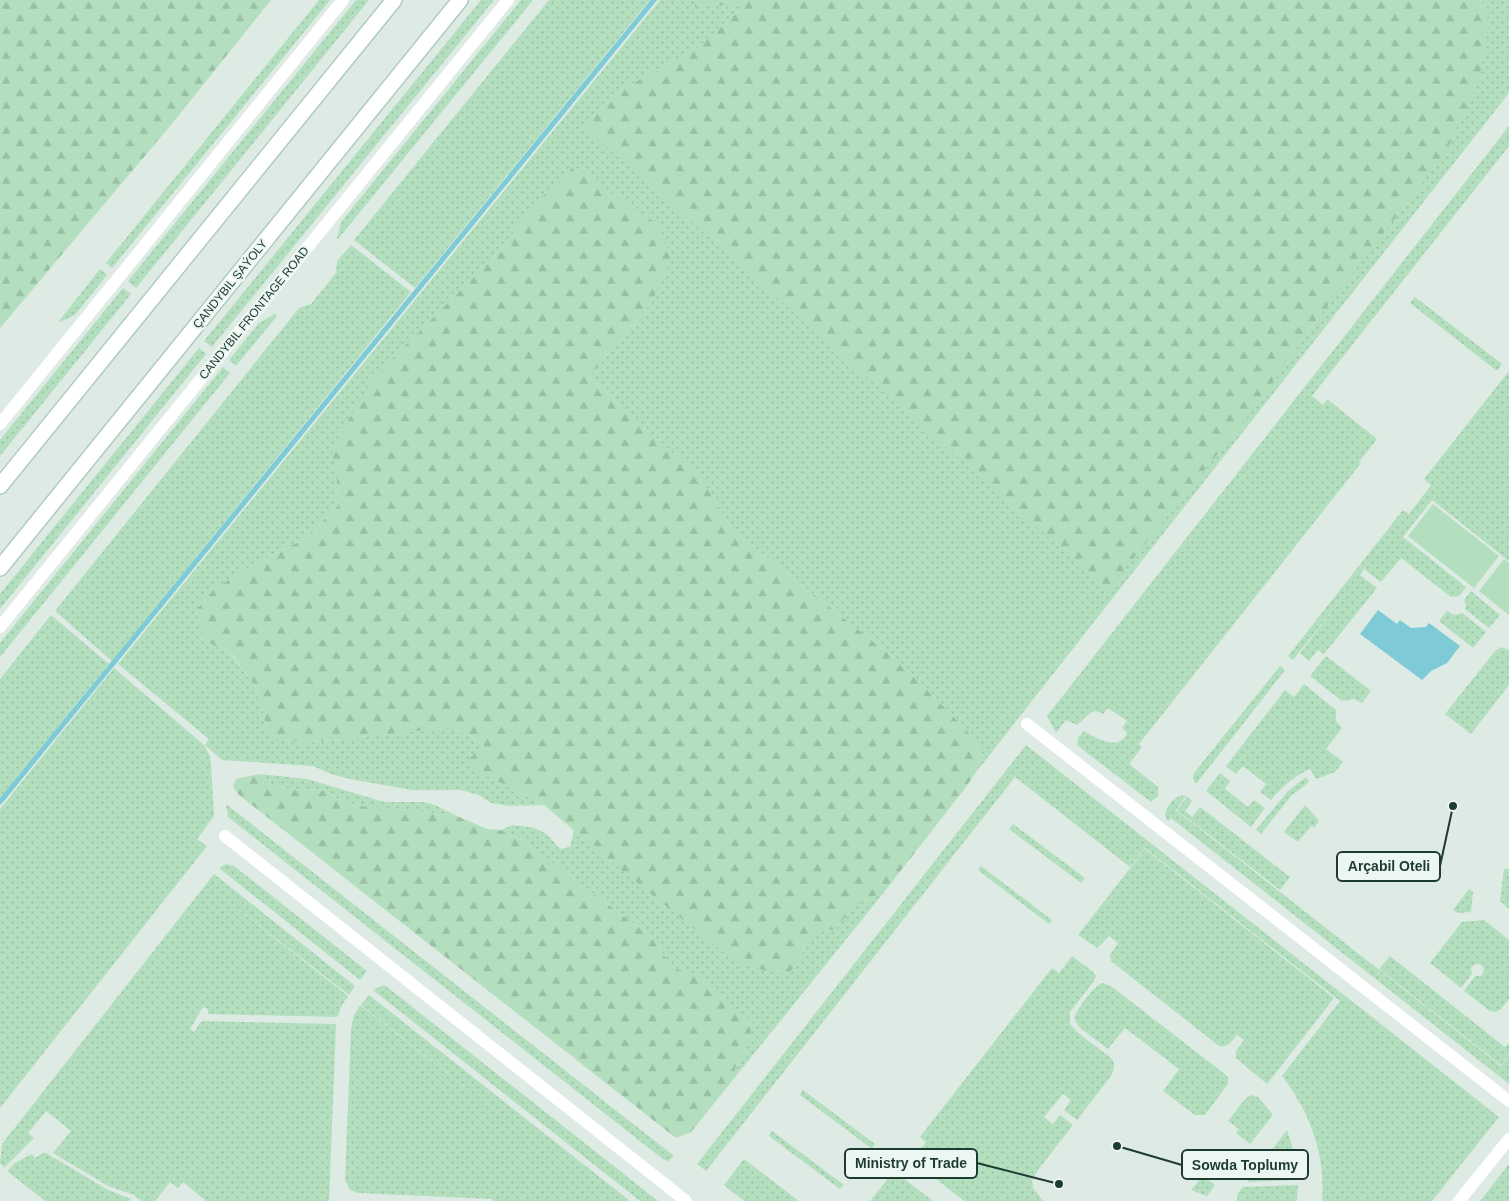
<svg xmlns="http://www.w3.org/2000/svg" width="1509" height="1201" viewBox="0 0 1509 1201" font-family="Arial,sans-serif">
	<defs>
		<pattern id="grass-dots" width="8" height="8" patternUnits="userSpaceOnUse" patternTransform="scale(1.25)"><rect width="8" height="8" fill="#b3dfbe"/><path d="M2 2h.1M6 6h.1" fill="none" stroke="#9ac0a4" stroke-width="1.8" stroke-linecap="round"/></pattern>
		<pattern id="forest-firs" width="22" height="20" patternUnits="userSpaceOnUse" patternTransform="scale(1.25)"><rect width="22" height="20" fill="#b3dfbe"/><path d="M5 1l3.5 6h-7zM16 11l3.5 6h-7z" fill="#9ac0a4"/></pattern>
	</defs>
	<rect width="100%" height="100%" fill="#ddebe4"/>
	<g fill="url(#grass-dots)">
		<polygon points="319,0 330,0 112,268 106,263"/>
		<polygon points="356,0 369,0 136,288 128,281"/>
		<polygon points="481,0 494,0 212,347 204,341"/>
		<polygon points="521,0 533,0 338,239 337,238 341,222"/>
		<polygon points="549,0 650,0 415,288 354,240"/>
		<polygon points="660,0 695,0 695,7 743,3 738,12 697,48 614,94 584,128 1248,415 1315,322 1487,6 1480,0 1509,0 1509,93 977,771 980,749 966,729 899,662 734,531 701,479 589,377 652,302 574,167 556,188 541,198 493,258 337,481 338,506 306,538 246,569 214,589 197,609 204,639 232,655 257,688 267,729 278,739 305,743 453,727 484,745 481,773 544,805 510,806 491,803 479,795 462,790 412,790 350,779 331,774 313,766 222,760 205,745 209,739 118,664"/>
		<path d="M1509,126V146L1312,396L1323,405L1327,399L1377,439L1359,462L1361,463L1139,744L1142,747L1129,764L1158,787V796L1151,802L1077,745L1078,738L1084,731C1096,738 1119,752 1127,733L1122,728L1127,721L1108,708L1103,714C1090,706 1088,718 1077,725L1066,720L1056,733L1047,716Z"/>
		<polygon points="351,245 411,292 112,661 55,611 299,308 311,304 336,273 337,261"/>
		<polygon points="100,269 107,275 75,315 60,322 59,321"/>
		<polygon points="123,288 131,294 0,456 0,440"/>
		<polygon points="1415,297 1502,364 1497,371 1410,303"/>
		<polygon points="275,314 277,316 236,366 229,360 259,323"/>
		<polygon points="199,348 206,354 0,609 0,594"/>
		<polygon points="223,367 230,373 0,657 0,643"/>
		<polygon points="1509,371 1509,561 1432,500 1403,537 1466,587 1459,596 1451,597 1401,558 1381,582 1365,570 1367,565 1360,575 1377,588 1324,654 1318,650 1309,661 1300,653 1350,588 1293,660 1288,656 1403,510 1409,514 1431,485 1424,479"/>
		<polygon points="1471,591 1500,615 1489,628 1465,609 1466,605 1464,600"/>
		<polygon points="1447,611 1454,615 1462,613 1486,632 1473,648 1439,621"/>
		<polygon points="51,615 109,664 0,798 0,679"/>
		<polygon points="1501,647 1509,650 1509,685 1471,734 1445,714 1495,651"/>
		<polygon points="1326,656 1371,691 1362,703 1354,699 1342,701 1310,676"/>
		<polygon points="1280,666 1285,670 1196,784 1193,779 1194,773"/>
		<polygon points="114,668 204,745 210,756 211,764 214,816 197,839 207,846 0,1108 0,809"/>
		<path d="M1304,684L1336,710V721L1342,728L1326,749L1343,762L1335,772L1316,779L1310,769C1294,776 1282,787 1271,800L1260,792L1266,784L1243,766L1236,774L1226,766L1285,690L1294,697Z"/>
		<path d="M1026,745L1499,1117L1432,1201H1322C1326,1154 1310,1113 1282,1076L1340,1001L1145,848L1130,867L1015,777L706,1171L697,1164Z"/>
		<polygon points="1220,773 1230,781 1225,789 1248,807 1254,800 1265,808 1251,827 1206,791"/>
		<polygon points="259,774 307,779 384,802 423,802 435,805 457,816 352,805 336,798 326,791 292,790 272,785"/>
		<polygon points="1306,777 1309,782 1291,796 1261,834 1256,830 1288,791"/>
		<path d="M1182,795L1186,796L1176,810L1501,1066L1509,1056V1084L1171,818L1168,821L1165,815C1167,806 1173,798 1182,795Z"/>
		<polygon points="1187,797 1192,801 1185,811 1192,817 1200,807 1290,877 1280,890 1177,810"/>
		<polygon points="226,804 674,1156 669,1161 664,1160 228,817"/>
		<polygon points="1305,805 1319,821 1314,828 1311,826 1298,842 1284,832"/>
		<polygon points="1013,824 1085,878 1081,883 1009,829"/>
		<path d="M513,825C524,826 537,827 546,834C551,838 555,844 560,849L570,847L574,830L610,861L798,964L805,944L818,928L835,930L855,905L885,891L732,1081L736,1066L746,1050L696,975L679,970L667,963L659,946L654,939L519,838L501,830Z"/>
		<path d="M1145,849L1334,998L1267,1084L1236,1058V1051L1244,1040L1237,1035C1232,1041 1228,1048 1219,1046L1111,961L1110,955L1118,943L1109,936L1097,948L1078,935Z"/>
		<polygon points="226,864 234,866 367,971 360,980 219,868"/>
		<polygon points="981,866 1052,920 1049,924 978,870"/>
		<polygon points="1504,869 1509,869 1509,909 1500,901"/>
		<polygon points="214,874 355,986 349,995 210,887 348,996 342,1005 338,1016 336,1017 208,1014 208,1009 203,1007 190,1029 194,1032 200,1023 203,1021 336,1024 329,1201 206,1201 183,1182 178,1188 170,1182 155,1201 141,1201 134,1195 108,1186 53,1153 71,1131 46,1111 28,1133 34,1138 4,1168 0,1163 2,1144"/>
		<polygon points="1469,889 1473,892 1471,912 1458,913 1453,910"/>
		<path d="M1484,920L1509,940V999L1501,1009L1496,1012L1490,1011L1464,991L1475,976H1481C1489,967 1478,959 1471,968L1472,974L1461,988L1430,963L1462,922Z"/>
		<path d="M1072,956L1092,971L1096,976L1094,981L1070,1012V1024L1077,1032L1111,1058C1116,1064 1114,1069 1111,1076L1077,1120L1064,1110L1071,1100L1063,1094L1044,1117L1053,1124L1060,1115L1073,1125L1038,1170L1032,1181L1033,1188L1043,1201H964L912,1160L926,1142L920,1137L1052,968L1059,973Z"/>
		<polygon points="1390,956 1505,1047 1509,1043 1509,1055 1501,1065 1379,969"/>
		<path d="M1103,983L1111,986L1226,1075L1228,1078V1084L1205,1115H1195L1163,1091L1179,1069L1125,1028L1108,1049L1080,1028L1074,1018C1077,1009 1094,985 1103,983Z"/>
		<polygon points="384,985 387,987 658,1201 640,1201 373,990"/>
		<polygon points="369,995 630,1201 493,1201 492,1199 358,1193 350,1190 345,1180 351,1030 354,1015 360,1005 493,1109 361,1005"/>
		<polygon points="803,1090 875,1144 872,1149 800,1095"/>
		<polygon points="1251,1095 1258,1097 1273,1115 1250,1144 1236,1133 1239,1129 1228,1121 1245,1099"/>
		<polygon points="1287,1130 1294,1152 1298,1180 1247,1182"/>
		<polygon points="772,1131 844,1185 840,1189 769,1136"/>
		<polygon points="43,1153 46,1153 108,1190 131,1199 129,1201 45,1201 7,1171 15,1163 32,1154 35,1158"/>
		<polygon points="744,1159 799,1201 744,1201 724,1185"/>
		<polygon points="1509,1164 1509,1201 1480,1201"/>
		<polygon points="894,1171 933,1201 870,1201"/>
		<polygon points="1203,1176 1215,1185 1207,1196 1191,1190"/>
		<polygon points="1298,1185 1297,1201 1237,1201 1238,1193 1243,1187"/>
	</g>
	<g fill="url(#forest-firs)">
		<polygon points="0,0 271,0 175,120 0,328"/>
		<polygon points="695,0 1480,0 1487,6 1488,29 1479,80 1446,152 1315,322 1249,415 1108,590 584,127 614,94 697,48 738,12 742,4 695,7"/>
		<polygon points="574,166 660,226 671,257 652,302 589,377 701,479 734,531 899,662 966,729 980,749 977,771 966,787 885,891 855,905 835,930 818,929 805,944 798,964 788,973 772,972 738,964 610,861 544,805 481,773 467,761 484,745 453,727 305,743 278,739 267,729 257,688 233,655 204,640 197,609 214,589 246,569 306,538 338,506 337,481 332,448 374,377 493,258 541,197 556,188"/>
		<polygon points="259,774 272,785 292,790 326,791 336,798 352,805 457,816 487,829 501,830 519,838 654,939 659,946 668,963 679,970 696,975 753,1022 746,1050 736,1066 732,1081 691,1132 676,1138 239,795 233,787 236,779"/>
	</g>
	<g fill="#b3dfbe">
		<polygon points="1433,504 1499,556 1474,588 1408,536"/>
		<polygon points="1504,559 1509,563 1509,615 1479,591"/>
	</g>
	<polygon fill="#7ecad7" points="1378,610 1397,624 1400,620 1411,628 1426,627 1429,623 1460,646 1447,663 1431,671 1422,680 1360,634"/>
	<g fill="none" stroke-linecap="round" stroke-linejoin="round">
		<polyline stroke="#7ecad7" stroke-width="5" points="0,802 654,0"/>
		<g stroke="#afccc1" stroke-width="18">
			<g id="secondary">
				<polyline points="0,486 394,0"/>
				<polyline points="0,568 460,0"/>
			</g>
		</g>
		<g stroke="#fff" stroke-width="12">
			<polyline points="0,424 343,0"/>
			<polyline points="0,627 508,0"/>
			<polyline points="1027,724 1509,1101"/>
			<polyline points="225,836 686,1201"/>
			<polyline points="1459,1201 1509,1139"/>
		</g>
		<use href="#secondary" stroke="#fff" stroke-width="15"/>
	</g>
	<g text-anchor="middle" stroke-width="4.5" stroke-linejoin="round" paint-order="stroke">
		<g font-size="12" fill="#1d3b33" stroke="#edf7f2">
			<text transform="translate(230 284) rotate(-51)" y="4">ÇANDYBIL ŞAÝOLY</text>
			<text transform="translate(254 313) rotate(-51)" y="4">CANDYBIL FRONTAGE ROAD</text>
		</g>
	</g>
	<path fill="none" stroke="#1d3b33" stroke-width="2" d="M1453 806L1440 866M1059 1184L977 1163M1117 1146L1182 1165"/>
	<g fill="#1d3b33" stroke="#edf7f2" stroke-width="2">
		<circle cx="1453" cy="806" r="5"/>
		<circle cx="1059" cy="1184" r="5"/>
		<circle cx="1117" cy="1146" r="5"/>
	</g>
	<g fill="#edf7f2" stroke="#1d3b33" stroke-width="2">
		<rect x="1337" y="852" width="103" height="29" rx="5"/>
		<rect x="845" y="1149" width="132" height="29" rx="5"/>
		<rect x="1182" y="1150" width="126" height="29" rx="5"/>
	</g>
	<g font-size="14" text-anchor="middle" font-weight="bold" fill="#1d3b33">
		<text x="1389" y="871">Arçabil Oteli</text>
		<text x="911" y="1168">Ministry of Trade</text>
		<text x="1245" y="1170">Sowda Toplumy</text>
	</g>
</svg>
